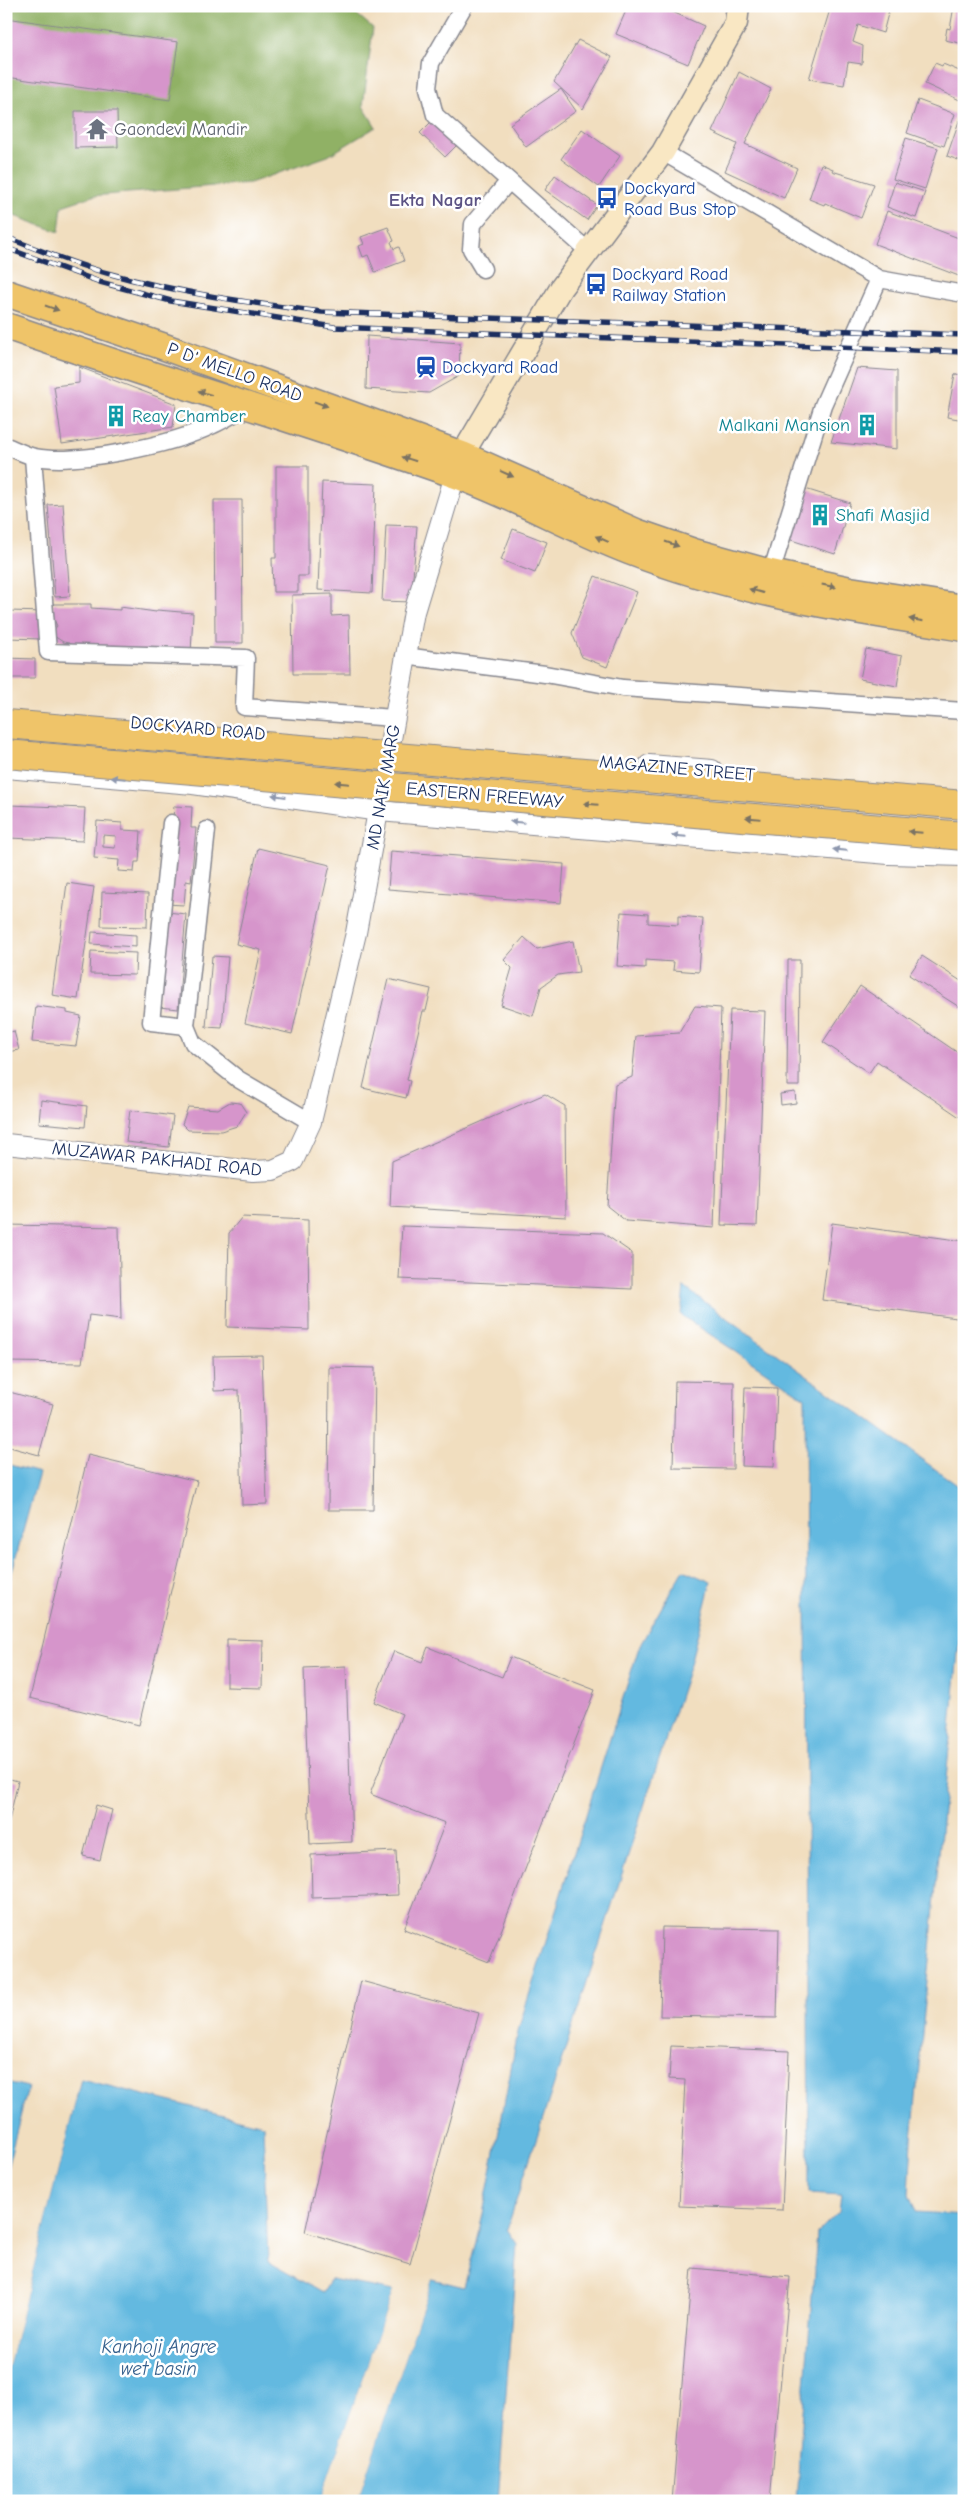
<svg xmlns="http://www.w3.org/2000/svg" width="970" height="2507" viewBox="0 0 970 2507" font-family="'Comic Neue',sans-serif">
	<rect width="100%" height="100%" fill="#fff"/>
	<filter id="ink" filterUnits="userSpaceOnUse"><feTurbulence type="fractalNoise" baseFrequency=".02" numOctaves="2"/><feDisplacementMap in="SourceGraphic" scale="10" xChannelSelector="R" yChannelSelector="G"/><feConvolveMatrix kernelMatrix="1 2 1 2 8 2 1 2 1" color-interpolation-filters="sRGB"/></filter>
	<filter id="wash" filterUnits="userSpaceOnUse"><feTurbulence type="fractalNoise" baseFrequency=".0096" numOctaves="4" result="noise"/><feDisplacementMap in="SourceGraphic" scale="20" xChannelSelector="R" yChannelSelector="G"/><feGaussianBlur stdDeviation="1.12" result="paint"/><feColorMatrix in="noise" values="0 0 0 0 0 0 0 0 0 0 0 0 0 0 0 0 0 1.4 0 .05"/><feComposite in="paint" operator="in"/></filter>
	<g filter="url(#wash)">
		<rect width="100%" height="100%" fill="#f1debf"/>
		<polygon fill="#90b165" stroke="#567062" points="6,6 347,6 373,28 363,106 376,127 328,156 250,183 92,196 62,206 59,232 6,213"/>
		<g fill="#63b9e0" stroke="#3f749f">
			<polygon points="684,1287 964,1490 964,1589 912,2140 909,2194 916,2212 964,2215 964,2501 796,2501 817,2233 839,2211 841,2195 809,2193 805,1398 681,1315"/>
			<polygon points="6,1464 39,1473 6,1593"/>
			<polygon points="683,1570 711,1582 690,1664 507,2229 517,2244 498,2501 357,2501 432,2279 464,2287 482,2219 519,2027 639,1647"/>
			<polygon points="81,2079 263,2125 268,2262 323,2293 331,2279 393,2291 320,2501 6,2501 6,2376"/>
			<polygon points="6,2082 28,2087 6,2172"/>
		</g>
		<g fill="#f1debf">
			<polygon points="74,2098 76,2098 6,2376 6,2366"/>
			<polygon points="432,2279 357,2501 355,2501 387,2399 429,2280"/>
			<polygon points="393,2291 396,2291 323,2501 320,2501"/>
		</g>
		<g id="blocks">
			<g fill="#d695cb" fill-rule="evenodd">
				<polygon points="628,6 659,6 704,26 688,64 616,34"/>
				<polygon points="831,6 853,9 854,6 890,6 883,33 858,25 853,42 863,46 862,64 848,62 844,85 809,79"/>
				<polygon points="954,6 964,6 964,44 945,40 947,28 950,29"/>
				<polygon points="6,18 178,42 170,100 6,77"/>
				<polygon points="578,40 612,57 583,109 554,82"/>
				<polygon points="935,63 942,66 943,64 964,73 964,102 925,84"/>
				<polygon points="739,72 771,89 745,144 797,168 784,198 725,171 737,144 712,132"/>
				<polygon points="561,89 576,111 526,147 510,124"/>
				<polygon points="918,100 955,114 944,146 907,133"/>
				<polygon points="75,111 117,111 118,147 75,148"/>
				<polygon points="960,118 964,119 964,162 947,156"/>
				<polygon points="434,119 459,143 445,157 420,133"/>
				<polygon points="582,129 620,156 599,187 561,159"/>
				<polygon points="906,138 938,148 925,189 893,179"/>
				<polygon points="821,164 833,169 832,171 874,184 861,218 825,203 824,205 809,199"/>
				<polygon points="555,175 597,205 587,220 545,190"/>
				<polygon points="895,182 925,192 916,218 887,207"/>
				<polygon points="887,211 964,240 964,278 875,244"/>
				<polygon points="388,227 394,241 391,242 394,249 399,247 404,261 375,272 368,255 363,257 359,246 364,244 361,237"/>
				<polygon points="367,336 460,343 459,376 429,393 366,389"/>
				<polygon points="79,367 176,404 173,427 62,444 54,386 79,383"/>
				<polygon points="857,368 897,371 897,449 831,442"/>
				<polygon points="955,374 964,375 964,420 947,417"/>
				<polygon points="276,466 308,466 308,576 298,576 298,592 273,592 272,558 276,558"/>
				<polygon points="322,482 376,484 372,593 318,590"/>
				<polygon points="802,488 850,503 835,554 785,538"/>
				<polygon points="214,500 242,500 243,643 215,643"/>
				<polygon points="63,504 70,596 55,597 48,505"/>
				<polygon points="386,525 417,526 411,602 382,601"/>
				<polygon points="513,529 547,542 535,573 501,560"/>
				<polygon points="595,576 637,592 607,667 582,657 572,633"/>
				<polygon points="332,594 332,616 349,615 350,674 293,674 292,595"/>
				<polygon points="53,604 91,604 91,608 120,610 120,607 156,612 157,610 193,613 191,653 72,648 69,643 63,642 51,634 57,626 53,617"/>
				<polygon points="9,611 44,612 42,639 7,638"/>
				<polygon points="866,649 902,656 897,686 860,679"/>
				<polygon points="6,658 35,659 35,678 6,678"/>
				<polygon points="10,805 85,808 83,841 8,838"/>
				<polygon points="174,806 192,807 191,828 196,828 191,882 186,881 184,905 166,904"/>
				<path d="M97,821L122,823V830L141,831L139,862H135L134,872L118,871L119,860L94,858ZM103,835L116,836L115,848L103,847Z"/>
				<polygon points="258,848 330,865 292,1034 245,1023 261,950 236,944"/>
				<polygon points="391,851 564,864 561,903 388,889"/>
				<polygon points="67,883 94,887 78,999 52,995"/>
				<polygon points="102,892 148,894 147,927 101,926"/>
				<polygon points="167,912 186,914 178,1009 159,1007"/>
				<polygon points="621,912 648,914 648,923 678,925 678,916 703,918 699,972 673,970 674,962 645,960 645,968 617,966"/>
				<polygon points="92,932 136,935 136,947 91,944"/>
				<polygon points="524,937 537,949 573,941 579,972 558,975 541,987 533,1016 501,1005 512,968 504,960"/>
				<polygon points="91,951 136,953 135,975 90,974"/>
				<polygon points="212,956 228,957 222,1028 206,1027"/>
				<polygon points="922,956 964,983 964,1010 909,975"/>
				<polygon points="788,960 800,960 799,1086 787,1086"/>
				<polygon points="388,979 431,989 426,1011 423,1011 407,1080 410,1081 406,1098 363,1088"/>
				<polygon points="860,986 964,1057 964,1120 877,1061 869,1073 823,1042"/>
				<polygon points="36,1006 67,1010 67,1013 81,1016 76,1046 32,1042"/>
				<polygon points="695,1006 721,1008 714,1228 626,1221 607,1206 615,1084 632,1077 636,1036 679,1033"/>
				<polygon points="730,1010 765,1011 757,1226 721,1225"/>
				<polygon points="14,1031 19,1050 6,1052 6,1033"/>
				<polygon points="795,1092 796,1103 781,1105 780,1094"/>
				<polygon points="545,1094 565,1106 566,1217 390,1207 392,1161"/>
				<polygon points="41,1100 87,1106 85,1127 39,1123"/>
				<polygon points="230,1102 240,1103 246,1112 237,1126 221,1131 188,1130 182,1124 188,1107 218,1109"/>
				<polygon points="130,1110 173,1116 169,1147 126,1142"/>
				<polygon points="242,1217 308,1220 309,1330 227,1327 229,1233"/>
				<polygon points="832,1223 964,1241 964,1319 822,1300"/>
				<polygon points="6,1225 119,1227 121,1319 89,1315 82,1363 6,1362"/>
				<polygon points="402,1226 603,1233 632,1253 632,1289 399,1279"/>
				<polygon points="262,1355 267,1504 242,1505 239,1390 214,1391 213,1356"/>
				<polygon points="329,1367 375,1368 373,1510 328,1510"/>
				<polygon points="675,1381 734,1382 733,1469 673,1468"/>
				<polygon points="745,1387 777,1388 774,1467 742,1466"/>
				<polygon points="6,1391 53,1404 39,1455 6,1446"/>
				<polygon points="88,1455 197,1481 139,1725 30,1698"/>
				<polygon points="227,1639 263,1640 262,1688 227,1687"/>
				<polygon points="428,1647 502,1677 510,1657 595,1690 489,1962 404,1929 445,1823 370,1794 402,1714 374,1702 394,1651 422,1662"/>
				<polygon points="346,1666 352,1842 310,1844 304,1668"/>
				<polygon points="6,1778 18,1781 7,1830 6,1829"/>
				<polygon points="96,1805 112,1810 100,1860 83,1856"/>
				<polygon points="396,1851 398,1895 312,1898 311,1855"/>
				<polygon points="662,1927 779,1929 777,2018 660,2016"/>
				<polygon points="361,1981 479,2013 410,2264 305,2232"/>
				<polygon points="671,2046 789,2051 782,2210 679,2206 685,2080 669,2079"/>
				<polygon points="692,2268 790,2277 770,2501 672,2501"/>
			</g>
		</g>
	</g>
	<g filter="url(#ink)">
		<use href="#blocks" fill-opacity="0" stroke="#86868e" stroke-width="1"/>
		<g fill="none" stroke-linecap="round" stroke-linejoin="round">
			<g stroke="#86868e" stroke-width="19">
				<g id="minor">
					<polyline points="464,6 431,63 428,88 435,115 587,250"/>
					<polyline points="663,152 879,279 964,294"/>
					<polyline points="483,269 471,249 473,224 509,181"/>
					<path d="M6,446C15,449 25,455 35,457C78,465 172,445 213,425C224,420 235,413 246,407L247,401"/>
					<polyline points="33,457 48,652 246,658 244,707 394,718"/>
					<polyline points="771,573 823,405 879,279"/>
					<polyline points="404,656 545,674 623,688 964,711"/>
					<polyline points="171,823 151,1022 186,1026"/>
					<polyline points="207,830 186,1026 193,1043 238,1079 311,1122"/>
				</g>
			</g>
			<g stroke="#86868e" stroke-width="22">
				<g id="tertiary">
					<polyline points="649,765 712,770"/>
					<polyline points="6,768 193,784 379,811 889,854 964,856"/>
					<polyline points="6,1144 253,1171 273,1170 293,1161 311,1122 356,933 414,612 459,462"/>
				</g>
			</g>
			<g stroke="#86868e" stroke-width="25">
				<polyline id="secondary" points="462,455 561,288 663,152 736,23 738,6"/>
			</g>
			<g stroke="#86868e" stroke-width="29">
				<g id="primary">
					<polyline points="6,293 162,346 462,455 636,532 694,552 771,573 850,590 964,608"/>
					<path d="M6,326C154,378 305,422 453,474C513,495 569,528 629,551C737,593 850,610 964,628"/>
				</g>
			</g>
			<use href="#minor" stroke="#fff" stroke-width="16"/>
			<use href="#tertiary" stroke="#fff" stroke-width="20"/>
			<use href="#secondary" stroke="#f9e7c3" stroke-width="22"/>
			<use href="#primary" stroke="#efc469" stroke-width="26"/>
			<g stroke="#1b2f5e" stroke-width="5.5">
				<g id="rail">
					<path d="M6,237C39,250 73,264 107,273C178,293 250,303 322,312L964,335"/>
					<polyline points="6,248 100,282 171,301 334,327 964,352"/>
				</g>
			</g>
			<use href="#rail" stroke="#fff" stroke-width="4" stroke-dasharray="11" stroke-linecap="butt"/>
			<g stroke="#86868e" stroke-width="30" stroke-linecap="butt">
				<g id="motorway-bridge">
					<polyline points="6,724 964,805"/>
					<polyline points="6,754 964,836"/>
				</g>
			</g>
			<use href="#motorway-bridge" stroke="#efc469" stroke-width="28"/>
		</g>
		<defs><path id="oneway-solid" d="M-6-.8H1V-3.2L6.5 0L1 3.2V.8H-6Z" transform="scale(1.25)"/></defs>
		<g fill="#7a7263">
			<use href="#oneway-solid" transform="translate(52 308) rotate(19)"/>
			<use href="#oneway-solid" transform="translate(205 393) rotate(-162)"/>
			<use href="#oneway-solid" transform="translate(321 404) rotate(20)"/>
			<use href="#oneway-solid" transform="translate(409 459) rotate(-162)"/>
			<use href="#oneway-solid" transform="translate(507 474) rotate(24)"/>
			<use href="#oneway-solid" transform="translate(602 539) rotate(-156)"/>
			<use href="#oneway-solid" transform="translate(672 544) rotate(19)"/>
			<use href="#oneway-solid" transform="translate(829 586) rotate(12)"/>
			<use href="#oneway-solid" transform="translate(756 591) rotate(-164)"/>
			<use href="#oneway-solid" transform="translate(916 620) rotate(-171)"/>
			<use href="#oneway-solid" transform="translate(342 783) rotate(-175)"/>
			<use href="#oneway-solid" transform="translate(591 804) rotate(-175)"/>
			<use href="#oneway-solid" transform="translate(753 818) rotate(-175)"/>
			<use href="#oneway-solid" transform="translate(915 832) rotate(-175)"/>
		</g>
		<g fill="#8d97ae">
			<use href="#oneway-solid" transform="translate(118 778) rotate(-175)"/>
			<use href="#oneway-solid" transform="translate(279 796) rotate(-172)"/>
			<use href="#oneway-solid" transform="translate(517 822) rotate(-175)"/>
			<use href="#oneway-solid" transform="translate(679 836) rotate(-175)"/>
			<use href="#oneway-solid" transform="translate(840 850) rotate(-175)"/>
		</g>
	</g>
	<defs>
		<g id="temple-bare" transform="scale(1.725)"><path d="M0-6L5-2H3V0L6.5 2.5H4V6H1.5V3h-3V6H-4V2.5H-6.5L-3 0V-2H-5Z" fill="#6b7280" stroke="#fff" stroke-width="2.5" paint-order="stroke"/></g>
		<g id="bus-bare" transform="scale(1.725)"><path d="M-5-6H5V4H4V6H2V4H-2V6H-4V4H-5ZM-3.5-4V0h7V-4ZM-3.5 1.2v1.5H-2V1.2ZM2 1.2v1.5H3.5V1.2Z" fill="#1a4fb4" stroke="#fff" stroke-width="2.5" paint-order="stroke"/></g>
		<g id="station-bare" transform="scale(1.725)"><path d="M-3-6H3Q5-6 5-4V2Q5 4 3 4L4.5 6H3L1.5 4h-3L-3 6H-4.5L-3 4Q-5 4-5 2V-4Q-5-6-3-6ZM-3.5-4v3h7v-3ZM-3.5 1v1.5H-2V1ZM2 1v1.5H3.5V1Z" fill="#1a4fb4" stroke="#fff" stroke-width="2.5" paint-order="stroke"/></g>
		<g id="building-bare" transform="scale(1.725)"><path d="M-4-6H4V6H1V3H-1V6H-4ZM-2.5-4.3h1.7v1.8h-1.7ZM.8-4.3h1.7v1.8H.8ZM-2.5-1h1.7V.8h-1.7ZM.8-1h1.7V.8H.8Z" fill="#0f9aa8" stroke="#fff" stroke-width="2.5" paint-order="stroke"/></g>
	</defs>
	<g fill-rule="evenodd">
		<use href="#temple-bare" x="97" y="129"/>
		<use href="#bus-bare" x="607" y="198"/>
		<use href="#bus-bare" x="596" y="284"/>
		<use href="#station-bare" x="426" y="367"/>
		<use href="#building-bare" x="116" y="416"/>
		<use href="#building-bare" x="867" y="425"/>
		<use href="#building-bare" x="820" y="515"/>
	</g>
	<g text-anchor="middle" stroke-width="5" stroke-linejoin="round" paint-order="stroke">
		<g font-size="18" fill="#5b616d" stroke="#fff" text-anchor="start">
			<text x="114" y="135">Gaondevi Mandir</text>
		</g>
		<g font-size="18" fill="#164399" stroke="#fff" text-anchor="start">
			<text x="624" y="194">Dockyard<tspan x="624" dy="21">Road Bus Stop</tspan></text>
			<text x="612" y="280">Dockyard Road<tspan x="612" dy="21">Railway Station</tspan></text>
			<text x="442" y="373">Dockyard Road</text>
		</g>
		<g font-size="18" fill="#1b2f5e" stroke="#fff">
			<text transform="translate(235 372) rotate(20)" y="6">P D' MELLO ROAD</text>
			<text transform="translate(198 728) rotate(5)" y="6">DOCKYARD ROAD</text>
			<text transform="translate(677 768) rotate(5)" y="6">MAGAZINE STREET</text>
			<text transform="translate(383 787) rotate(-80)" y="6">MD NAIK MARG</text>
			<text transform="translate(485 795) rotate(5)" y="6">EASTERN FREEWAY</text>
			<text transform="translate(157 1159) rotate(6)" y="6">MUZAWAR PAKHADI ROAD</text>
		</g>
		<g font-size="18" fill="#0d838f" stroke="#fff" text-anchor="start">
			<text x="132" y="422">Reay Chamber</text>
			<text x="850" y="431" text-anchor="end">Malkani Mansion</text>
			<text x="836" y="521">Shafi Masjid</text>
		</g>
		<g font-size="19" font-weight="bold" fill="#5c5384" stroke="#fff">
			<text x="435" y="206">Ekta Nagar</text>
		</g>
		<g font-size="19" font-style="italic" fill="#345f8c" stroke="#fff">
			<text x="159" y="2353">Kanhoji Angre<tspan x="159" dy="22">wet basin</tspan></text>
		</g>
	</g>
	<rect width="970" height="2507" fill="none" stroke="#fff" stroke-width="25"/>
</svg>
